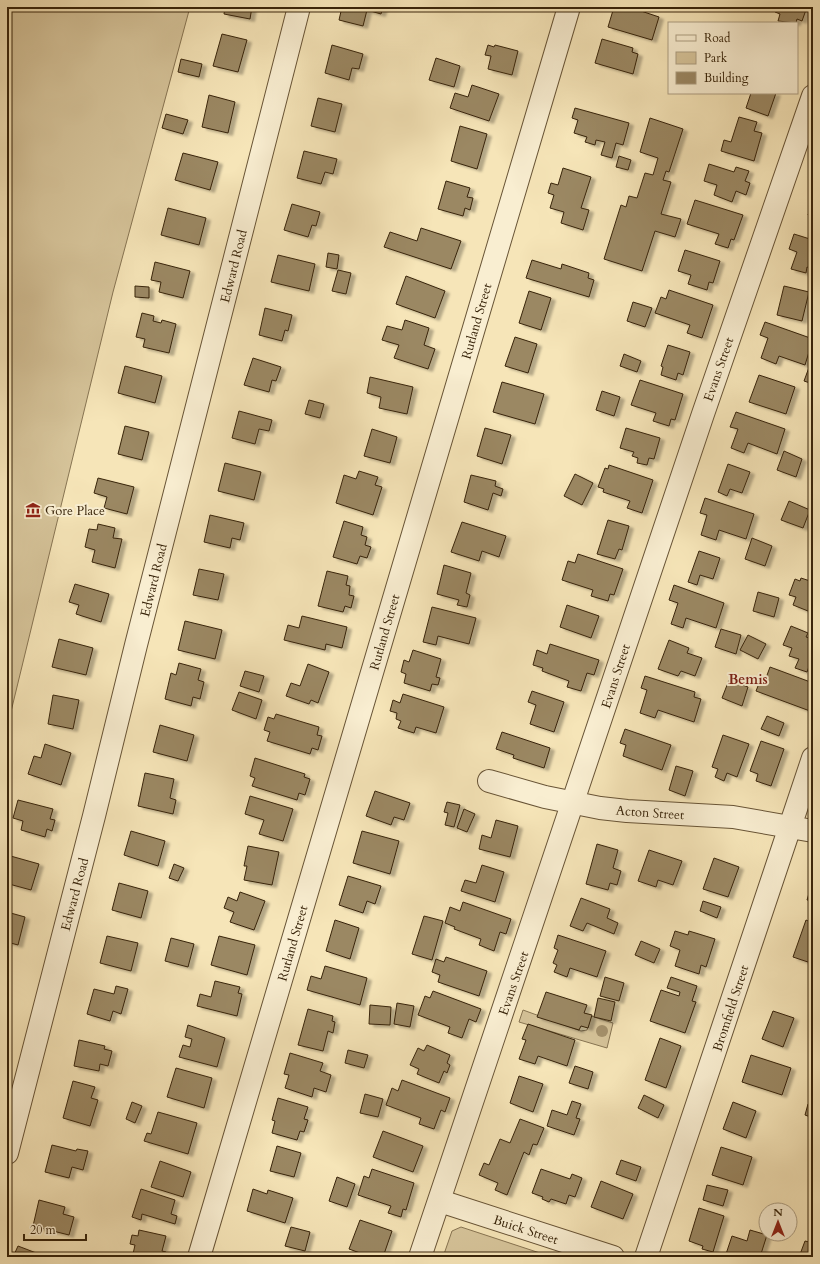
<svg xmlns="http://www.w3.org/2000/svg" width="820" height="1264" viewBox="0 0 820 1264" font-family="Cardo,serif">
	<defs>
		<filter id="shadow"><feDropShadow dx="4.5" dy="2.5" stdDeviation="1" flood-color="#0004"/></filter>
	</defs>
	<rect width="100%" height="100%" fill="#f6e5b8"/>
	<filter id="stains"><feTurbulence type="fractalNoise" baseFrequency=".005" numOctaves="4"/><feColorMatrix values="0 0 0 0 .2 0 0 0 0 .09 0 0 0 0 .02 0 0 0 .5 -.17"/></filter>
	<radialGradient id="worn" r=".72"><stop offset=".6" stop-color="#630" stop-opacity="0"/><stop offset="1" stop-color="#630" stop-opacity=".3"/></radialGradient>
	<g fill="#d6c49a" stroke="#877452">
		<polygon points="7,7 190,7 113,292 7,728"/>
		<polygon points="523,1010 581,1031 587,1030 591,1016 613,1023 607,1048 519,1022"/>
		<polygon points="461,1227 552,1257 443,1257 452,1231"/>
	</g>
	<g fill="#9b8864" stroke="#38240a" filter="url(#shadow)">
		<polygon points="225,7 252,7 250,19 224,14"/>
		<polygon points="342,7 383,7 381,14 367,10 363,26 339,20"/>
		<polygon points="614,7 629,7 659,17 652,40 608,27"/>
		<polygon points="777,7 807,7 802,21 797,19 796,23 778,21 780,14 775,12"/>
		<polygon points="222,34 247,40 238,72 213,66"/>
		<polygon points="602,39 633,48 632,52 638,54 633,74 595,63"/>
		<polygon points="332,45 363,54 359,69 352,68 349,80 325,73"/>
		<polygon points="488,45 494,47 495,45 518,51 512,75 488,69 491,56 485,55"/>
		<polygon points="436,58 460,66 454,87 429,80"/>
		<polygon points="181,59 202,64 199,77 178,72"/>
		<polygon points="472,85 499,94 489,121 450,108 455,93 468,97"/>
		<polygon points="751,93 776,93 768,116 746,108"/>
		<polygon points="209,95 235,102 228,133 202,127"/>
		<polygon points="318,98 342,104 335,132 311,126"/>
		<polygon points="575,108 629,123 623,145 616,143 612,158 601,155 605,142 596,140 595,145 585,142 587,137 574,133 578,120 572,118"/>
		<polygon points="166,114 188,120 183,134 162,128"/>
		<polygon points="739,117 757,122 754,131 762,133 754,161 721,151 724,140 731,142"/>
		<polygon points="650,118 683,129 669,172 666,171 663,180 671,182 661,214 681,219 675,237 655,231 642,271 604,259 621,205 626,207 629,196 637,198 645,173 653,175 658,158 640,152"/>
		<polygon points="460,126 487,134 477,169 451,161"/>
		<polygon points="304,151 337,159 333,174 325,172 321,184 297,178"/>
		<polygon points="183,153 218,162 210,190 175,180"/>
		<polygon points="619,156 631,160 628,170 616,167"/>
		<polygon points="709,164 734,172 736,167 749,171 745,181 750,183 746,195 736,191 732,202 714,195 717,185 704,181"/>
		<polygon points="563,168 591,177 581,208 589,210 583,230 561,223 564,212 550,208 554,195 548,193 551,183 558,185"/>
		<polygon points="446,181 470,188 467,197 473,198 470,210 465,208 463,216 438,209"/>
		<polygon points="695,200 743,215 734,240 731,239 728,248 715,244 719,234 687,224"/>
		<polygon points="813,200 813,217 808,215"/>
		<polygon points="292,204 320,212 316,226 312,225 308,237 284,230"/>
		<polygon points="168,208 206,218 199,245 161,235"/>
		<polygon points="421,228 461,241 451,269 384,247 390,232 417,241"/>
		<polygon points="794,234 813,240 813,269 807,267 806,273 791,269 797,252 789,249"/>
		<polygon points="685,250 720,261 713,283 709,282 707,290 688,284 691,275 678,271"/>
		<polygon points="328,253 339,255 337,269 326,267"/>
		<polygon points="278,255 315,264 309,291 271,282"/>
		<polygon points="532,260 561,269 562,264 589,273 588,278 594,280 589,297 526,278"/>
		<polygon points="155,262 190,271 183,298 159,292 161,282 151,280"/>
		<polygon points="338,270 351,273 346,294 332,291"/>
		<polygon points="406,276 445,291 435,318 396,304"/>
		<polygon points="135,286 149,287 149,298 135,297"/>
		<polygon points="784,286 809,292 802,321 777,315"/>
		<polygon points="669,290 713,305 702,338 687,333 690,325 655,313 661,297 666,299"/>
		<polygon points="529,291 551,298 541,330 519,323"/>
		<polygon points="633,302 652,308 645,327 627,321"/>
		<polygon points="265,308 292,315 288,331 285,330 282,341 259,335"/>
		<polygon points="142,313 154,316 153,321 161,323 162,320 176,324 169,353 143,347 145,339 136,337"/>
		<polygon points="405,320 429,328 424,345 435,349 428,369 394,358 399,345 382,340 387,326 402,330"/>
		<polygon points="765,322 813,339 805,365 779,356 776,364 761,358 768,338 760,335"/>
		<polygon points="515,337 537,344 528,373 505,366"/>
		<polygon points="668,345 690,352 683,375 678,373 676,380 661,375 663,367 661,366"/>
		<polygon points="624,354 641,361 637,372 620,366"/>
		<polygon points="253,358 281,367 276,381 272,380 269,392 244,385"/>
		<polygon points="811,362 813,363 813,384 804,381"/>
		<polygon points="125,366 162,376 155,403 118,393"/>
		<polygon points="759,375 795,387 786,414 749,402"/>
		<polygon points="370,377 413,387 407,414 379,408 381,397 367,393"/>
		<polygon points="640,380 683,394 675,420 671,419 669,426 653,421 656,413 631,405"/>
		<polygon points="502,382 544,394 535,424 493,412"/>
		<polygon points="602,391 620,397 614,416 596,410"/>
		<polygon points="309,400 324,404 320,418 305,414"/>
		<polygon points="239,411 272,420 269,431 259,429 255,444 232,438"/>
		<polygon points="736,412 785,429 777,454 748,443 744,453 731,448 738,429 730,427"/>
		<polygon points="125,426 149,432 142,460 118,454"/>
		<polygon points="485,428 511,435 502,464 477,456"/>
		<polygon points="626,428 660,438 654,459 649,458 647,465 637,463 638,458 632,456 634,452 620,448"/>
		<polygon points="372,429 397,437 390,463 364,456"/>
		<polygon points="784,451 802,459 796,477 777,470"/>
		<polygon points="225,463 261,472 254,500 218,491"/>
		<polygon points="728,464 750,472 742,493 730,489 727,496 718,492"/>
		<polygon points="609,465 653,480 642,513 627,508 630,501 603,492 604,489 598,487 605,468 608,469"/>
		<polygon points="359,471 378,477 375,485 382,487 373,515 336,503 344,475 356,479"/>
		<polygon points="575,474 593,483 582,505 564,496"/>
		<polygon points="471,475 496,481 495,486 503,489 501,496 493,493 488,510 464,502"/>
		<polygon points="98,478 134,487 127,514 104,508 107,497 94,493"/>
		<polygon points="705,498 754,514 746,539 719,530 716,540 701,535 707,515 700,513"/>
		<polygon points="789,501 810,510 803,528 781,520"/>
		<polygon points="210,515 244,523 240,540 232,538 230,548 204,542"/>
		<polygon points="608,520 629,526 622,550 619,549 615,559 597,554"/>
		<polygon points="344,521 363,527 361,535 367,537 365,545 371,547 367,558 360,556 357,564 333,557"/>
		<polygon points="462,522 506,536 499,557 482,551 479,561 451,552"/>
		<polygon points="98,524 115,528 113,538 122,539 115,568 92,562 95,550 85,547 89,529 97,530"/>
		<polygon points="752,538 772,546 765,566 745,559"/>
		<polygon points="699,551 720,558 713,579 700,575 697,585 688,582"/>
		<polygon points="578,554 623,569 614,595 610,594 608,601 591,596 593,590 562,580 568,561 575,563"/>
		<polygon points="444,565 471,573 466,593 470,595 467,607 457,605 459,600 437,594"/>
		<polygon points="199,569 224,574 218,600 193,595"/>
		<polygon points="327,571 348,576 346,585 350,586 349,595 354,596 351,608 345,606 343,612 318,606"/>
		<polygon points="801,578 813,582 813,613 793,605 796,597 789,595 795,579 800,581"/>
		<polygon points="75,584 109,594 101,622 76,614 79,605 69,602"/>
		<polygon points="674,585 724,603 716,628 686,618 683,628 671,624 678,603 669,600"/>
		<polygon points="758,592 779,598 774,617 753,611"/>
		<polygon points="567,605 599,616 591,638 560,627"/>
		<polygon points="432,607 476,618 469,644 438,636 436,645 423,642"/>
		<polygon points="302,616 347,627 342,648 326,644 325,650 284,640 288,625 299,628"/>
		<polygon points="185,621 222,630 215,659 178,650"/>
		<polygon points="791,626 808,633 806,637 813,639 813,656 807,672 795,668 799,659 789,656 792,648 783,645"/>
		<polygon points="721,629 741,635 736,654 715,647"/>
		<polygon points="748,635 766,644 758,659 740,650"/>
		<polygon points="59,639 93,648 86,675 52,667"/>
		<polygon points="669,640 689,648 687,653 702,658 695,676 681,671 678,676 658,669"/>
		<polygon points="550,644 599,660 594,675 587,673 581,691 567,687 569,681 542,671 543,668 533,665 537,650 547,654"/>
		<polygon points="413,650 441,659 436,677 440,678 438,685 432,684 430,691 404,683 406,674 401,672 404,660 409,662"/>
		<polygon points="179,663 201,669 198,680 204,682 200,699 193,697 191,706 165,699 171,673 176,675"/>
		<polygon points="308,664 329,672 318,703 311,700 309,704 286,696 291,683 300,686"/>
		<polygon points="770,667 813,683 813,704 810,711 756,691 762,676 766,678"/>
		<polygon points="245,671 264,676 259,692 240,686"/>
		<polygon points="645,676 695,692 694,697 701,699 694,722 658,710 655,718 640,713 647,690 641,688"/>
		<polygon points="729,680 748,687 742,706 722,698"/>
		<polygon points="532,691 564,702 554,732 530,724 536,705 528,702"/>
		<polygon points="239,692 262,700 256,719 232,710"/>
		<polygon points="403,694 444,707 436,733 416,727 414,733 398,728 401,721 396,719 397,713 390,711 393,700 400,703"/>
		<polygon points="53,695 79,700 73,729 48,724"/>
		<polygon points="276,714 319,727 317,735 322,736 318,750 312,748 310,754 267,741 270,732 264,730 268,717 274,719"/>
		<polygon points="767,716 784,723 779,736 761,729"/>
		<polygon points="160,725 194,735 187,761 153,752"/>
		<polygon points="625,729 671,745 662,770 623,756 626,745 620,743"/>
		<polygon points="502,732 550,748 544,768 513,758 514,755 496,749"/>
		<polygon points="723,735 749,744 737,777 727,773 724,781 715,777 718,769 712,767"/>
		<polygon points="761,741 784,749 771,786 756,781 758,774 750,771"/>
		<polygon points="45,744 71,753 61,785 28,774 34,756 41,758"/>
		<polygon points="255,758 305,774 304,777 310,779 305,795 299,793 297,800 252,786 255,778 250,776"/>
		<polygon points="676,766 693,771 685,796 669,790"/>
		<polygon points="145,773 174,779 170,798 176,800 173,814 138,806"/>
		<polygon points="375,791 410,803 404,820 394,817 391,825 366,816"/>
		<polygon points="250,796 293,809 283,841 259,834 264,820 245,814"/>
		<polygon points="18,800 53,809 50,819 55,820 52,831 47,829 45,837 21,830 23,821 13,818"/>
		<polygon points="447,802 460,805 454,827 445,825 448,813 444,812"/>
		<polygon points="464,809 475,814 467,832 457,828"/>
		<polygon points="496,820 518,826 510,857 479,849 482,835 491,838"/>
		<polygon points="131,831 165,841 158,866 124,855"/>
		<polygon points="362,831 399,841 390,874 353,863"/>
		<polygon points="597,844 618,850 613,868 621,871 617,885 610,883 608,890 586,884"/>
		<polygon points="248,846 279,852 272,885 244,880 247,866 244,866"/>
		<polygon points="649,850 682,861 673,885 658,880 656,887 638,881"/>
		<polygon points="7,855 39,864 31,890 9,884 11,874 7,872"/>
		<polygon points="714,858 739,867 728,897 703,889"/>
		<polygon points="174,864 184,868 178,881 169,878"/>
		<polygon points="482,865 504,872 495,902 461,891 465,880 476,883"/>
		<polygon points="348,876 381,886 375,904 367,901 363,913 339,905"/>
		<polygon points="813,880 813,901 807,900"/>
		<polygon points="119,883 148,891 141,918 112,910"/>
		<polygon points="240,892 265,901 254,930 230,922 234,912 224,908 228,897 237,901"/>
		<polygon points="581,898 610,909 607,918 618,923 614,934 587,923 583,931 570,926"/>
		<polygon points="703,901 721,907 717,918 700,911"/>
		<polygon points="463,902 511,919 506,934 500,932 494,951 479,945 481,939 454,929 455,927 445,923 450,907 460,911"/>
		<polygon points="7,912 25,917 18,945 7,942"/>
		<polygon points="424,916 443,921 432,960 412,954"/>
		<polygon points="335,920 359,928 350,959 326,951"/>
		<polygon points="806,920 813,923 813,956 811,963 793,957"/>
		<polygon points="675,931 688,935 689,931 715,939 706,967 701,965 699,974 675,966 680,950 670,946"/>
		<polygon points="558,935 606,951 597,977 570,968 567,977 554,972 557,965 553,963 558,950 554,948"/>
		<polygon points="107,936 138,943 131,971 100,963"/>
		<polygon points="219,936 255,945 247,975 211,965"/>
		<polygon points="171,938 194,944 188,967 165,961"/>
		<polygon points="641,941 660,949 654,963 635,955"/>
		<polygon points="446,957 487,971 479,996 438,982 440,975 432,972 436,959 444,962"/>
		<polygon points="325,966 367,978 360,1005 307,990 311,976 321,979"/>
		<polygon points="605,977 624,983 619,1001 600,996"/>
		<polygon points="671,977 697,986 692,1001 696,1002 685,1033 650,1021 661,990 679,996 680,992 667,988"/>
		<polygon points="215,981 240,987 238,993 242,994 237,1016 197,1006 200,994 211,997"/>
		<polygon points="116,986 128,989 121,1014 113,1011 110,1021 87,1014 94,989 114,994"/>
		<polygon points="433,991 481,1009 476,1022 469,1019 462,1038 448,1033 450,1027 418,1015 425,996 430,998"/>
		<polygon points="546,992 587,1005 584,1013 592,1015 588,1028 581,1026 579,1030 537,1017"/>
		<polygon points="598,998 615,1002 611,1021 594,1017"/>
		<polygon points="397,1003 414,1006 410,1027 394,1024"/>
		<polygon points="370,1005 391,1007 390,1025 369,1024"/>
		<polygon points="308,1009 333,1016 332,1021 335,1022 333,1033 328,1031 323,1051 298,1045"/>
		<polygon points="773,1011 794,1018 783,1047 762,1039"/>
		<polygon points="528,1024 575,1040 567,1066 538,1056 535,1064 519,1059 526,1040 522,1039"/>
		<polygon points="188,1025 225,1038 217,1067 179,1057 183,1045 190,1047 192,1039 185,1037"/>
		<polygon points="660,1038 681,1046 666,1088 645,1080"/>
		<polygon points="79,1040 105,1046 104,1049 112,1051 108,1066 100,1064 99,1071 74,1066"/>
		<polygon points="427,1045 450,1055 447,1063 450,1065 447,1073 444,1071 439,1083 417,1074 419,1069 410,1065 418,1048 424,1051"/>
		<polygon points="348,1050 368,1055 364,1068 345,1063"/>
		<polygon points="290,1053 323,1063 320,1071 331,1075 326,1092 314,1088 312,1097 285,1088 289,1075 284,1074"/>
		<polygon points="751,1055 791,1068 782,1095 742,1082"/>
		<polygon points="575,1066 593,1072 588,1089 569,1083"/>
		<polygon points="176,1068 212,1078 204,1108 167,1097"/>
		<polygon points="519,1076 543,1084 533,1112 510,1103"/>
		<polygon points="402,1080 450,1098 445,1112 441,1110 434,1129 419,1124 421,1118 386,1105 392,1088 398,1091"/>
		<polygon points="73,1081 95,1087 91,1098 98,1100 90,1126 63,1118"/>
		<polygon points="365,1094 383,1099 378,1117 360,1113"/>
		<polygon points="644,1095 664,1105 658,1118 638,1108"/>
		<polygon points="278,1098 308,1107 304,1119 308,1120 304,1132 300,1131 297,1140 272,1133 275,1121 272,1120"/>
		<polygon points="572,1101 581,1104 576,1118 580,1119 574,1135 547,1126 552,1110 567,1115"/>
		<polygon points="132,1102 142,1106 135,1123 126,1119"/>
		<polygon points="733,1102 756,1111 746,1138 723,1129"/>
		<polygon points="808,1104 813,1106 813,1118 805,1115"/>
		<polygon points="158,1112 197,1123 188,1154 144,1141 147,1133 151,1134"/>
		<polygon points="520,1119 544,1128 537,1145 533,1144 529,1155 524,1152 507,1195 495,1190 498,1183 479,1175 484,1163 489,1165 500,1139 510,1143"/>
		<polygon points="383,1131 423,1146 413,1172 373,1157"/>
		<polygon points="52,1145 76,1151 77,1149 88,1151 83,1170 72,1167 69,1178 45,1172"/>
		<polygon points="277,1146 301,1153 294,1177 270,1171"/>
		<polygon points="721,1147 752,1157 743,1185 712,1175"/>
		<polygon points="621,1160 641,1167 636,1181 616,1174"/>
		<polygon points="160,1161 191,1172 183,1197 151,1187"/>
		<polygon points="372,1169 414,1183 406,1210 403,1209 401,1217 388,1213 391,1206 358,1195 364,1176 369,1178"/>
		<polygon points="541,1169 570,1179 572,1174 582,1178 575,1197 569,1195 566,1204 551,1199 549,1202 542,1199 543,1197 532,1193"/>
		<polygon points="337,1177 355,1184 347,1207 329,1201"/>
		<polygon points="601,1181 633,1194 623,1219 591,1207"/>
		<polygon points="707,1185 728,1190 723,1206 703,1200"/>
		<polygon points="141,1189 175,1200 171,1214 177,1216 175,1224 142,1214 141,1220 132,1217"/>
		<polygon points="253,1189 267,1194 268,1190 293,1198 285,1223 247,1211"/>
		<polygon points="39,1200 65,1207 63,1214 74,1217 69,1235 33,1226"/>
		<polygon points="699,1208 724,1216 713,1252 702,1249 703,1246 689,1241"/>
		<polygon points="360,1220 392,1231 383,1257 371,1257 349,1249"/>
		<polygon points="291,1227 310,1232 305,1251 285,1246"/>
		<polygon points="139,1230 166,1236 162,1251 166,1252 165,1257 148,1257 133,1254 135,1245 130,1244 132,1235 138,1236"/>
		<polygon points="750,1230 767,1235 760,1257 725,1257 732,1236 747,1241"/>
		<polygon points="805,1241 813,1243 813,1257 799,1257"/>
		<polygon points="18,1246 44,1256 43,1257 13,1257"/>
	</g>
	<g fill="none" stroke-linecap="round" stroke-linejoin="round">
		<g stroke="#685436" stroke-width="24">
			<g id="minor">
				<polyline points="489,781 545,797 600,808 627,811 733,817 813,831"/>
				<polyline points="7,1153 94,816 136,645 299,7"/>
				<polyline points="440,1201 613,1257"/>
				<polyline points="199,1257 569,7"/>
				<polyline points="420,1257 703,414 813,96"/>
				<polyline points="646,1257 813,758"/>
			</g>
		</g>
		<use href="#minor" stroke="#f9eed1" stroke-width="22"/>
	</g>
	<circle fill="#a4916c" cx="602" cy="1031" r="6"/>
	<defs>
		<g id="museum-bare" transform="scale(1.2)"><path d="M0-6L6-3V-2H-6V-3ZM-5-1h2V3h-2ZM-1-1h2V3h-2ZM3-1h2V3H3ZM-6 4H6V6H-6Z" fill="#8f2418" stroke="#f9eed1" stroke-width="2.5" paint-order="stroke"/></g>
	</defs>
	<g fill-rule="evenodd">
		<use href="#museum-bare" x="33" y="510"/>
	</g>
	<g text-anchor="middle" stroke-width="4" stroke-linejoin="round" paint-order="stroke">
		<g font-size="13" fill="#38240a" stroke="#f9eed1">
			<text transform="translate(233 266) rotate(-76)" y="5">Edward Road</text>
			<text transform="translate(476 321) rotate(-74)" y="5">Rutland Street</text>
			<text transform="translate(718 369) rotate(-71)" y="5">Evans Street</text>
			<text transform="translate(153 580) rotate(-76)" y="5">Edward Road</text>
			<text transform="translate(384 632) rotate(-74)" y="5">Rutland Street</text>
			<text transform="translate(615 676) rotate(-72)" y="5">Evans Street</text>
			<text transform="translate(650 812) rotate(4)" y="5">Acton Street</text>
			<text transform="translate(74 894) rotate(-75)" y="5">Edward Road</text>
			<text transform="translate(292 943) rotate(-74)" y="5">Rutland Street</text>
			<text transform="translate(513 983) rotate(-71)" y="5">Evans Street</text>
			<text transform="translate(730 1008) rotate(-72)" y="5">Bromfield Street</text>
			<text transform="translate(526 1229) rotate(18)" y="5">Buick Street</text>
		</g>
		<g font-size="13" fill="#38240a" stroke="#f9eed1" text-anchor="start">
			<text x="45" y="515">Gore Place</text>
		</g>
		<g font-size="14" font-weight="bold" fill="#7a1f14" stroke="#f9eed1">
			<text x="748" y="684">Bemis</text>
		</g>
	</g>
	<rect width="820" height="1264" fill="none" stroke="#f6e5b8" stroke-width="24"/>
	<rect x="8" y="8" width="804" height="1248" fill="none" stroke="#38240a" stroke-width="2"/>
	<rect x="12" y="12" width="796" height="1240" fill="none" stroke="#38240a"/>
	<rect x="668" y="22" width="130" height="72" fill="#f9eed1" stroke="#ac9d81"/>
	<rect x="676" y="35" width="20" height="6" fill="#f9eed1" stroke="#ac9d81"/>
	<text x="704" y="42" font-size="12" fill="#38240a">Road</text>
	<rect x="676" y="52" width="20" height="12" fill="#d6c49a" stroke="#ac9d81"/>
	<text x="704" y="62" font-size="12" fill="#38240a">Park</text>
	<rect x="676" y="72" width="20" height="12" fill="#9b8864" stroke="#ac9d81"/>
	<text x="704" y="82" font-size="12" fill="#38240a">Building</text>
	<g transform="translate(778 1222)"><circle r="19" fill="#f9eed1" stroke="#ac9d81"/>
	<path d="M0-3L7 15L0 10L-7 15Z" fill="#8f2418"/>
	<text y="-6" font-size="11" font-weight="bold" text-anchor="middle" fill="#38240a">N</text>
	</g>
	<path d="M24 1234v6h62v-6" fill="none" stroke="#38240a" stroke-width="2"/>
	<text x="30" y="1234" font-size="12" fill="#38240a" stroke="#f9eed1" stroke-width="3" paint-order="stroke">20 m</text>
	<rect width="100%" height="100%" filter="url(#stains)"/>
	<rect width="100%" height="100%" fill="url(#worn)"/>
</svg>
